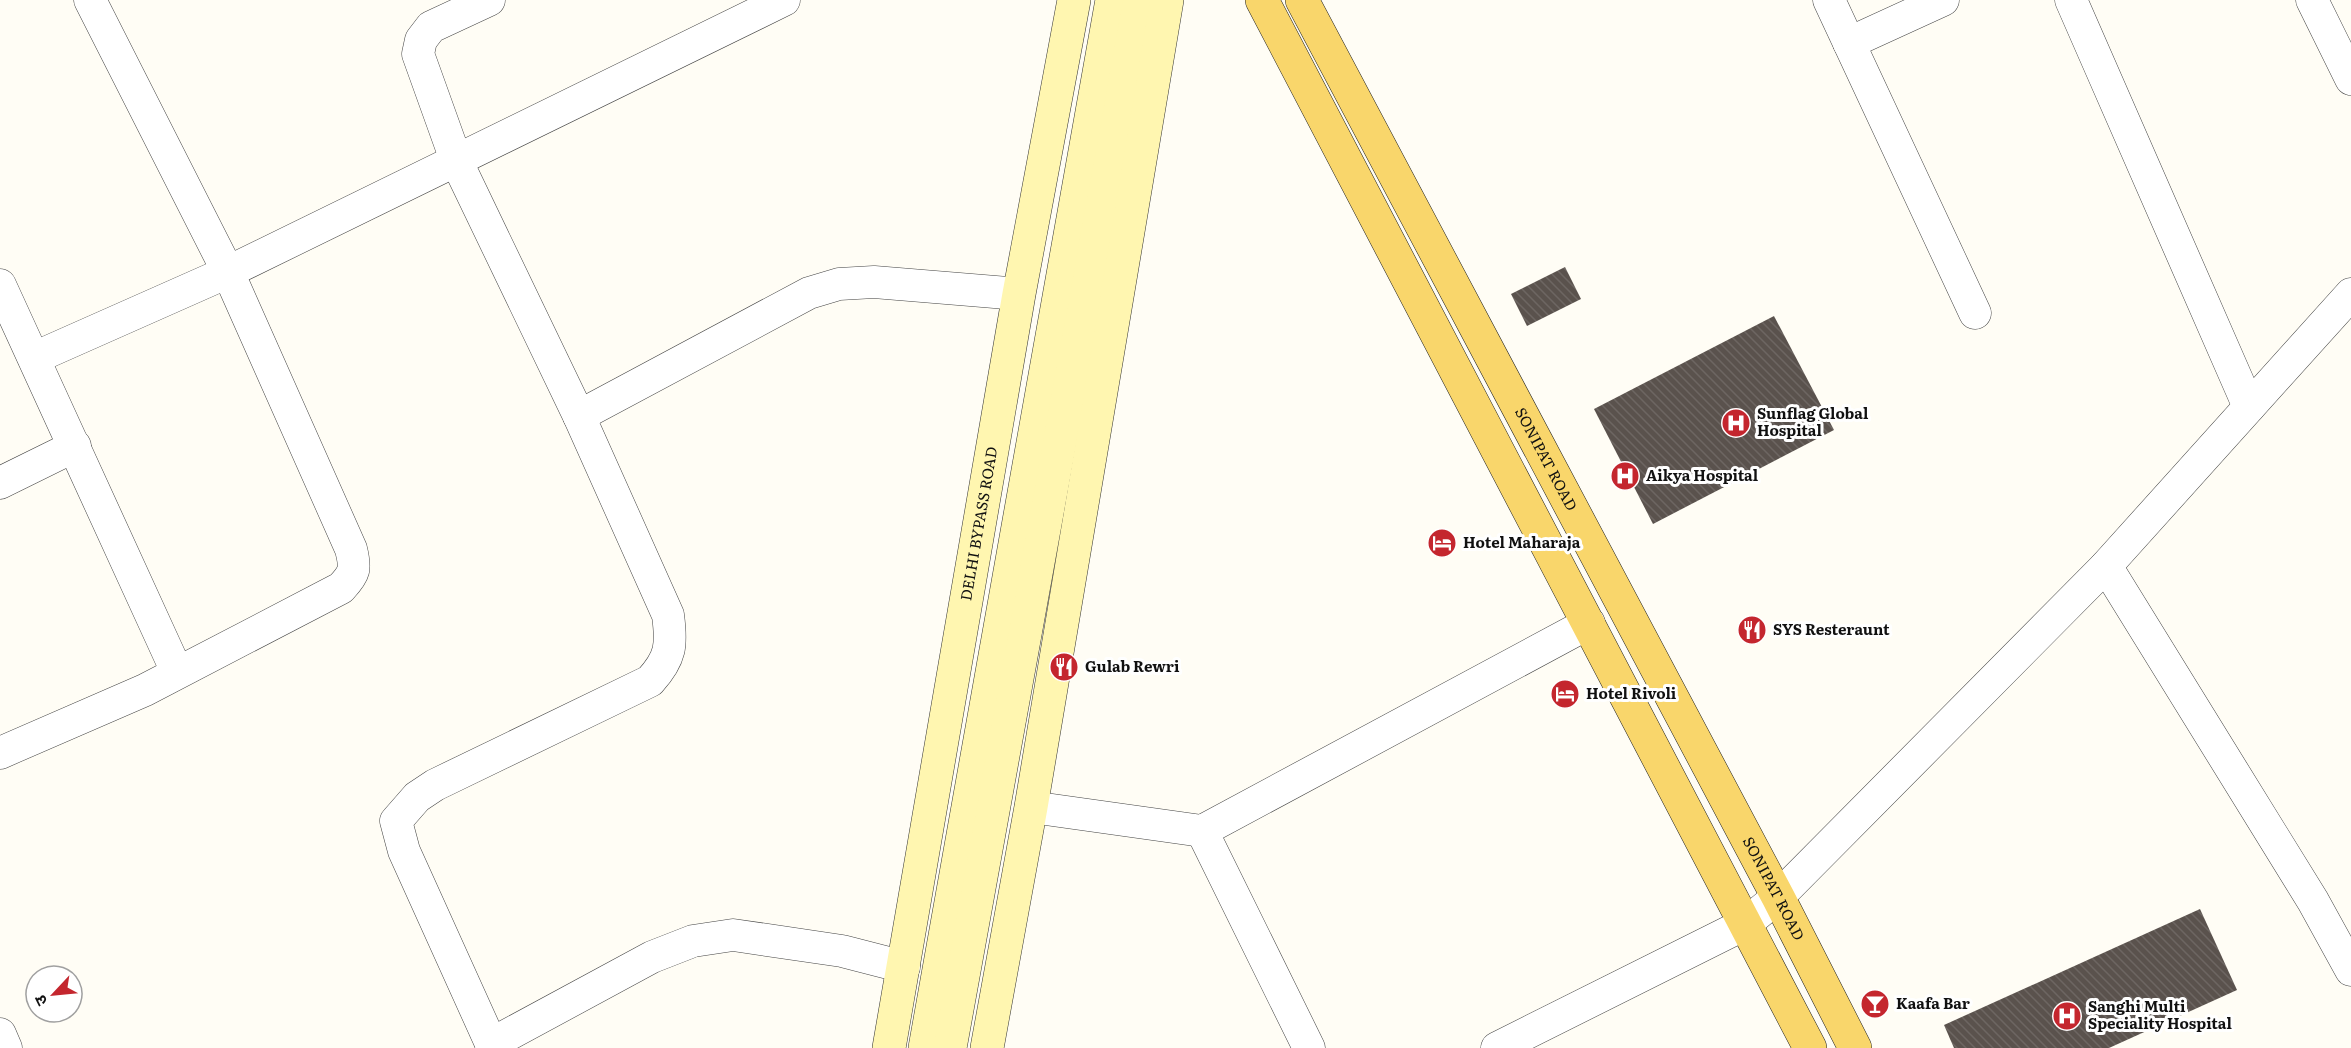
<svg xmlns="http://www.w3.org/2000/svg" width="2351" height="1048" viewBox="0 0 2351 1048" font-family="Literata,'Noto Sans Devanagari',serif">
	<defs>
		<pattern id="building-back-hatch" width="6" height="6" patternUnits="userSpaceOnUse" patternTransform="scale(1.5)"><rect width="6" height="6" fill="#5a524d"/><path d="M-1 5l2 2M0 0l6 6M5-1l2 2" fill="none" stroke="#6d6662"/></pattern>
	</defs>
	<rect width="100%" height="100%" fill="#fffdf5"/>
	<g fill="url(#building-back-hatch)">
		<polygon points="1565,267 1581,299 1527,326 1511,294"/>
		<polygon points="1774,316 1834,430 1653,524 1594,409"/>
		<polygon points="2200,909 2237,990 2109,1048 1954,1048 1944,1025"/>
	</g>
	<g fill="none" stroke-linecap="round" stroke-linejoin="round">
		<g stroke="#444" stroke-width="33">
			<g id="street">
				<polyline points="489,0 431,27 421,40 418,54 456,160 579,416"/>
				<polyline points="1829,0 1975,313"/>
				<polyline points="2071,0 2249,407"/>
				<polyline points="2312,0 2351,79"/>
				<polyline points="1849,43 1943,0"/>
				<polyline points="0,285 177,672"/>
				<polyline points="34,358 228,272 784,0"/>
				<polyline points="0,483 75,446"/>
				<polyline points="2106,566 2313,901 2351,970"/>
				<path d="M0,753L145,690L341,588C355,573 356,569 351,549L228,272L90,0"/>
				<polyline points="1031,807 1202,831 1589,623"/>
				<polyline points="1202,831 1309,1048"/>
				<polyline points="0,1034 6,1048"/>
				<polyline points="491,1044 652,957 693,941 733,935 842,951 904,967"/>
				<path d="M493,1048L404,851L396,821L417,797L435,785L650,681C671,658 672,645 668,615L579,416L809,293L839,284L874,282L1019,294"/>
				<polyline points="1497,1048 1745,924 1778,897 2106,566 2351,294"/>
			</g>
		</g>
		<g stroke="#333" stroke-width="34">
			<g id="secondary">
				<path id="s1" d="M889,1048L1019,294L1074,0"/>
				<polyline points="925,1048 1112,0"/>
				<polyline points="950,1048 1140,0"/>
				<polyline points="987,1048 1031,807 1167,0"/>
			</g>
		</g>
		<g stroke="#222" stroke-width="34">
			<g id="primary">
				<polyline points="1262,0 1810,1048"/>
				<path id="s2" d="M1302,0L1778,897L1855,1048"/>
			</g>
		</g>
		<use href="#street" stroke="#fff" stroke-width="32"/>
		<use href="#secondary" stroke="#fff6b0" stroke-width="33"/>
		<use href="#primary" stroke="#f9d66b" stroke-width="33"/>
	</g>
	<defs>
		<g id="hospital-disc" transform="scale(1.5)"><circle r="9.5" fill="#c4262e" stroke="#fff"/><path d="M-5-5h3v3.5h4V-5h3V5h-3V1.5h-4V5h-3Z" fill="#fff"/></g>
		<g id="hotel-disc" transform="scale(1.5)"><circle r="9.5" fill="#c4262e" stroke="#fff"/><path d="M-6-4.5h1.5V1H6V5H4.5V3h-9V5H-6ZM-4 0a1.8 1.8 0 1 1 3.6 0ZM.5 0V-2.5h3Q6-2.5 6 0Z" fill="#fff"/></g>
		<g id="restaurant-disc" transform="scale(1.5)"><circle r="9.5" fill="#c4262e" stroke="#fff"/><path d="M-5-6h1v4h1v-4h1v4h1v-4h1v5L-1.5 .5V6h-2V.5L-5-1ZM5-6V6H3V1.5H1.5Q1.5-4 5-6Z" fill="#fff"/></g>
		<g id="bar-disc" transform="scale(1.5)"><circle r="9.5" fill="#c4262e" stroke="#fff"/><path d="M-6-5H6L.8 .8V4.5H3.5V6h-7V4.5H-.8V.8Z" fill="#fff"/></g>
	</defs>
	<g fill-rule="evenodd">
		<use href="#hospital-disc" x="1736" y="423"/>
		<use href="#hospital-disc" x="1625" y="476"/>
		<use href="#hotel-disc" x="1442" y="543"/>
		<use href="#restaurant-disc" x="1752" y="630"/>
		<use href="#restaurant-disc" x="1064" y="667"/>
		<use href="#hotel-disc" x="1565" y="694"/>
		<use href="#bar-disc" x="1875" y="1004"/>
		<use href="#hospital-disc" x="2067" y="1016"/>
	</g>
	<g text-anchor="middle" stroke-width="6" stroke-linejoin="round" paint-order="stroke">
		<g font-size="15" font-weight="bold" fill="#111" stroke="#fff" text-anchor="start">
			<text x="1757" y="419">Sunflag Global<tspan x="1757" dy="17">Hospital</tspan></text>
			<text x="1646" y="481">Aikya Hospital</text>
			<text x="1463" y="548">Hotel Maharaja</text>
			<text x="1773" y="635">SYS Resteraunt</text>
			<text x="1085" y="672">Gulab Rewri</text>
			<text x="1586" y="699">Hotel Rivoli</text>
			<text x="1896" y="1009">Kaafa Bar</text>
			<text x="2088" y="1012">Sanghi Multi<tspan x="2088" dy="17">Speciality Hospital</tspan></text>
		</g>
		<g font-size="15" fill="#111" stroke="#fff">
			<text dy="5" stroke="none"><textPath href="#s2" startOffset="520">SONIPAT ROAD</textPath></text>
			<text dy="5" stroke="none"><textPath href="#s1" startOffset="532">DELHI BYPASS ROAD</textPath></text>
			<text dy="5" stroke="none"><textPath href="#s2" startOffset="1006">SONIPAT ROAD</textPath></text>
		</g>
	</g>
	<g transform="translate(54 994) rotate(244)"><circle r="28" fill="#ffffff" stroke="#a0a0a0" stroke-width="1.5"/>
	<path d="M0-4.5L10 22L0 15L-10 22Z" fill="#c4262e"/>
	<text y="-9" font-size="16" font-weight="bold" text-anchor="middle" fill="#111111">उ</text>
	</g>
</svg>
